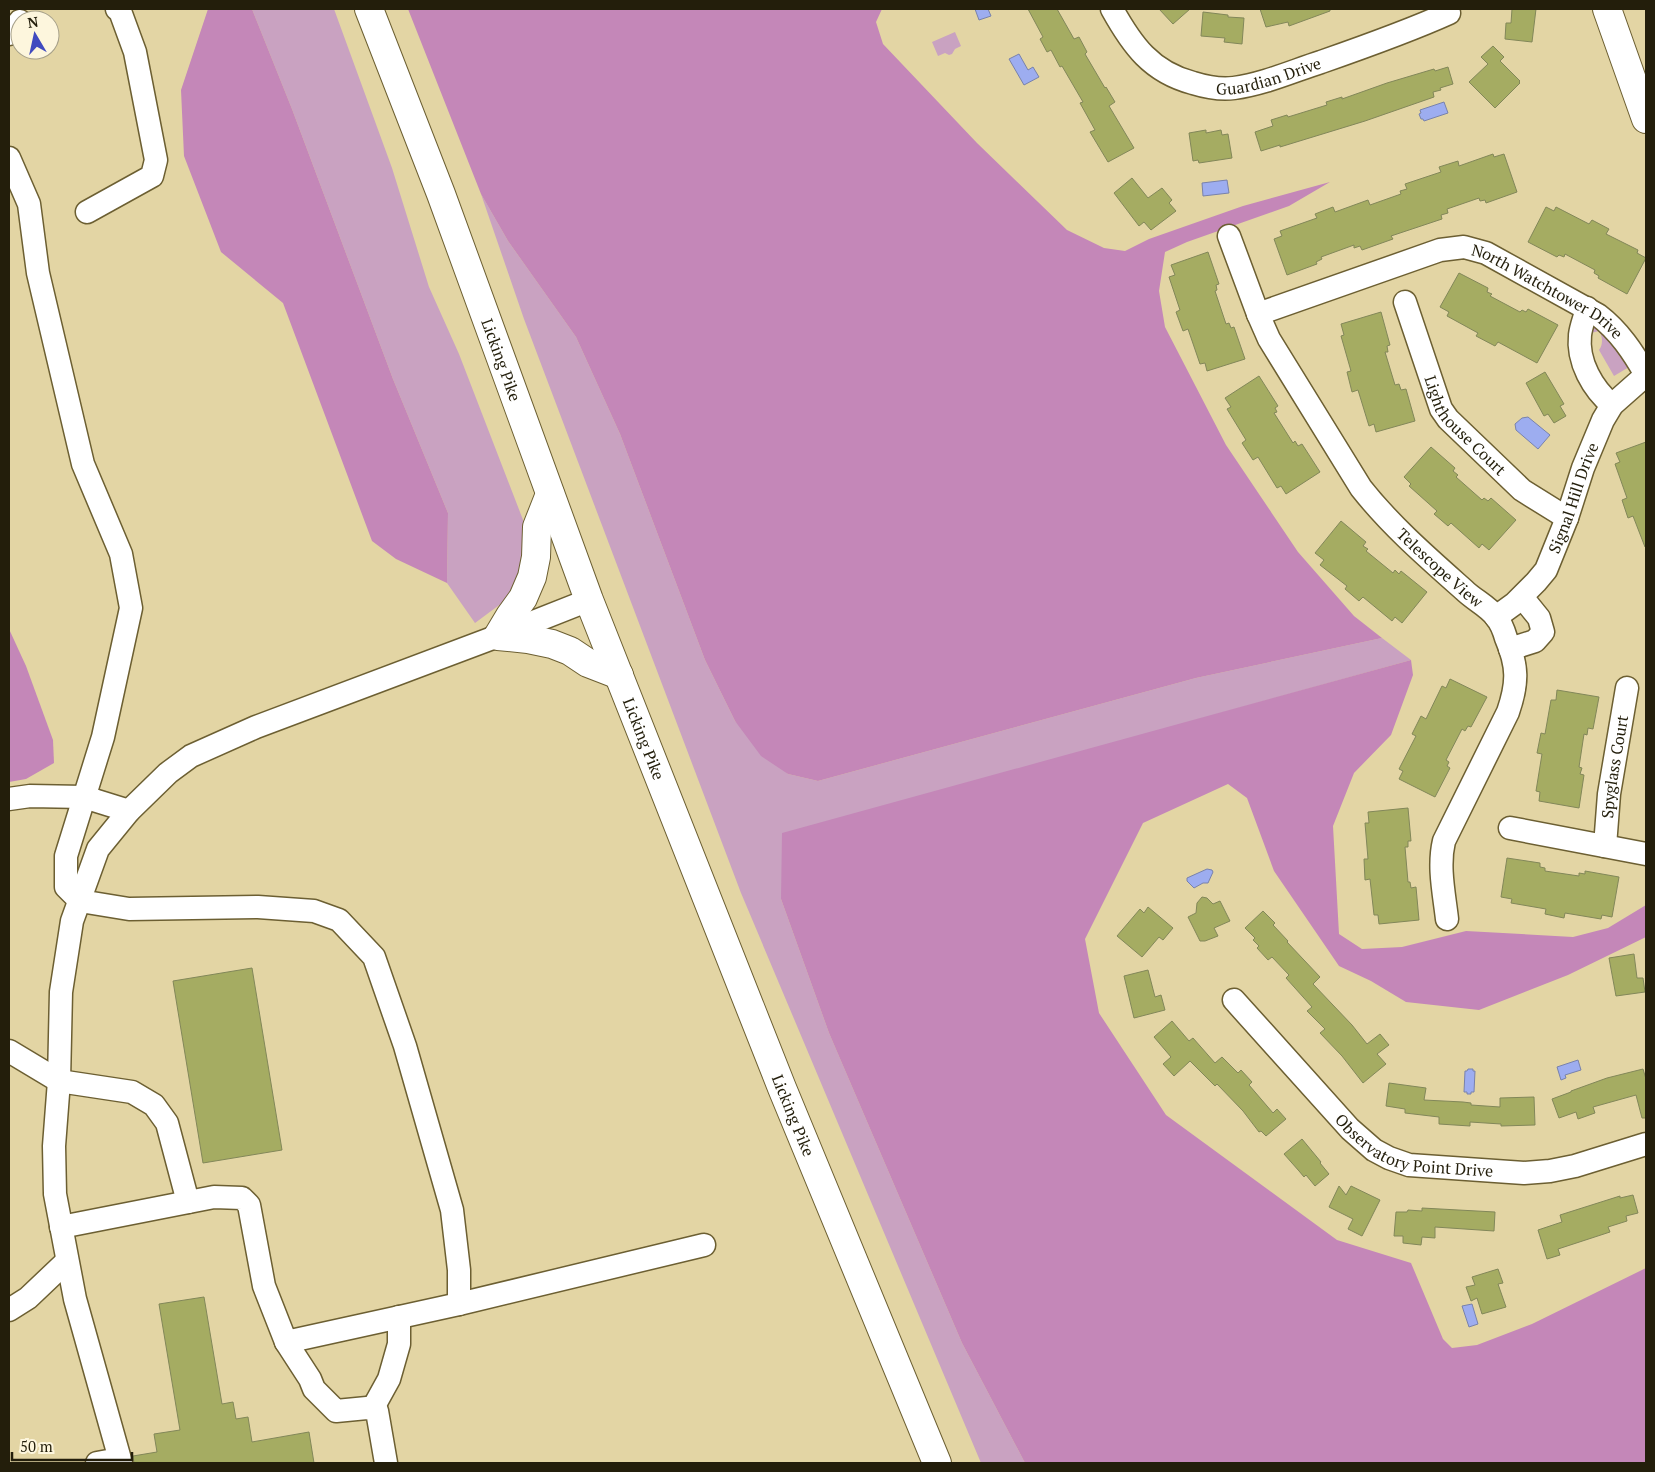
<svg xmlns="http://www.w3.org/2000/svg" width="1655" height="1472" viewBox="0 0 1655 1472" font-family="'PT Serif',serif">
	<rect width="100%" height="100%" fill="#e3d5a4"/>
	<g fill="#c9a2c1">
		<polygon points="252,9 334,9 392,168 429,287 459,354 525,525 527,566 510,597 475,623 447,583 448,513 393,379 292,109"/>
		<polygon points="955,32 961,46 955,49 952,54 949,55 945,53 938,56 932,42"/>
		<polygon points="481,194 508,241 576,337 620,434 705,660 735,721 788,774 818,781 1196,678 1382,638 1411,660 1006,773 781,899 829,1033 962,1343 1025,1463 981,1463 741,893 524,319"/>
		<path d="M1596,326L1602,328L1629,367L1614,376L1599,350C1603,345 1603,337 1599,331L1591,333V327Z"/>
	</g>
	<g fill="#c487b8">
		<polygon points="208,9 252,9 292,109 393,379 448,513 447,583 396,559 372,541 283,303 221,252 184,156 181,90"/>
		<polygon points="408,9 882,9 876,22 883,44 977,143 1067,230 1104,248 1125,251 1149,239 1243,206 1330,182 1289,206 1187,242 1165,252 1159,291 1165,327 1226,445 1298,552 1354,616 1382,638 1196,678 818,781 788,774 761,756 735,721 705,660 620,434 576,337 508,241 481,194"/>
		<polygon points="9,629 26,666 53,740 54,763 26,779 9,782"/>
		<polygon points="1411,660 1413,675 1391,735 1354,773 1333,826 1339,934 1362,949 1402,947 1466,931 1573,937 1608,928 1646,905 1646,937 1568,975 1479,1010 1406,1002 1371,981 1339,966 1274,871 1247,798 1228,784 1143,823 1085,939 1099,1013 1166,1115 1337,1240 1411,1263 1443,1339 1452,1348 1477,1345 1532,1324 1646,1268 1646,1463 1025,1463 962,1343 829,1033 781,899 782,833"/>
	</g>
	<g fill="#9dadf0" stroke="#7882ab">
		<polygon points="975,9 988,9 991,16 979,20"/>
		<polygon points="1019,54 1028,70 1033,67 1039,77 1024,85 1009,59"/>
		<polygon points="1444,102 1448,113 1424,121 1423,119 1421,119 1419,114 1421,113 1420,110"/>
		<polygon points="1227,180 1229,193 1203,196 1202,183"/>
		<polygon points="1528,417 1550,435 1538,449 1516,430 1515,424 1522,418"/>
		<polygon points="1207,869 1212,870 1213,872 1208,883 1203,883 1194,888 1187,881 1187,878"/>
		<polygon points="1578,1060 1581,1070 1565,1075 1566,1078 1561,1080 1557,1067"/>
		<polygon points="1468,1069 1473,1069 1473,1071 1475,1071 1474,1092 1471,1092 1471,1094 1467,1094 1467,1092 1464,1092 1465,1071 1467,1071"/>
		<polygon points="1472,1304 1478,1324 1469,1327 1462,1306"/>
	</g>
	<g fill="#a5ac62" stroke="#828759">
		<polygon points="1028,9 1057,9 1074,39 1079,37 1087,52 1085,54 1105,88 1106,87 1115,102 1109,106 1134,148 1108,162 1090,132 1095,130 1080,103 1083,102 1062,66 1060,67 1051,50 1047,52 1040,39 1043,37"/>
		<polygon points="1159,9 1190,9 1173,24"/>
		<polygon points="1260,9 1330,9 1330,11 1289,26 1288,22 1266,27"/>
		<polygon points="1512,9 1536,9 1532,42 1505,39 1506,23 1511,23"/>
		<polygon points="1203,12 1228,15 1228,17 1244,18 1242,44 1224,42 1225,38 1201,36"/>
		<polygon points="1493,46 1504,57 1500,61 1520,81 1519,82 1520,83 1495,108 1469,82 1488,64 1481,57"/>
		<polygon points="1448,67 1453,84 1440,88 1441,90 1433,92 1434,97 1365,121 1280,147 1280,145 1261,151 1255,132 1273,126 1271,120 1287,115 1288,117 1327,105 1326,102 1342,97 1342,99 1387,83 1434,69 1435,71"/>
		<polygon points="1206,130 1206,133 1221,130 1222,135 1228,134 1232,158 1199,163 1198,160 1193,161 1189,133"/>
		<polygon points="1493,154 1494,157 1504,154 1517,192 1486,203 1485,200 1480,201 1479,198 1447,209 1448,213 1441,215 1442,219 1391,236 1393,239 1362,250 1360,246 1354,248 1354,245 1321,257 1322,259 1316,262 1317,264 1287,275 1274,239 1282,236 1280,231 1317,218 1315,214 1333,207 1335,212 1368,200 1370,205 1401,194 1400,191 1407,189 1405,184 1441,172 1439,167 1458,161 1459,166"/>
		<polygon points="1132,178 1148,198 1162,188 1172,200 1169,203 1176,211 1151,230 1144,222 1139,226 1114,193"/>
		<polygon points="1546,207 1554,211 1556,207 1589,224 1592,220 1609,229 1606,234 1638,250 1637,253 1646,258 1627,294 1598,278 1599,276 1594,273 1595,270 1565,254 1564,257 1559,255 1557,257 1528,242"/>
		<polygon points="1208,252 1219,284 1216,285 1217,290 1215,291 1226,324 1229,323 1231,328 1234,327 1245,359 1207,371 1205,363 1200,364 1188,329 1183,331 1176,312 1180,310 1169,277 1175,275 1171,265"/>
		<polygon points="1459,273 1488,288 1487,292 1492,294 1490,296 1520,312 1522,310 1526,312 1528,309 1558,325 1537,363 1498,342 1495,346 1476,336 1478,333 1447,316 1449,312 1440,307"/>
		<polygon points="1381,312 1390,345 1387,346 1388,352 1385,352 1395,385 1399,384 1401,390 1406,389 1415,421 1376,432 1374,424 1369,426 1358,390 1352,392 1347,372 1351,371 1341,336 1344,335 1341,324"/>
		<polygon points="1545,372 1564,404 1560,406 1566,416 1554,423 1548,414 1544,416 1526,383"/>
		<polygon points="1259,376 1278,406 1275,408 1277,412 1274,413 1293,443 1295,441 1298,446 1302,444 1320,472 1286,494 1281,486 1277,488 1258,457 1253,460 1242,443 1246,440 1227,409 1231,407 1225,398"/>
		<polygon points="1646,442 1646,547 1645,547 1633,516 1628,518 1622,500 1627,498 1615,464 1620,462 1616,453"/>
		<polygon points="1431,447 1455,468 1453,471 1458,475 1456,477 1482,500 1484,498 1488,501 1491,498 1516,520 1489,550 1482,544 1479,548 1451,523 1448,526 1434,514 1437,511 1409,486 1411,484 1404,477"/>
		<polygon points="1341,521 1366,542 1363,546 1368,549 1366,551 1393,573 1395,570 1399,574 1401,571 1427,592 1402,623 1395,617 1392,621 1363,597 1359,601 1345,589 1347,586 1320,565 1324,560 1315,553"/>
		<polygon points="1450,679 1487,697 1471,727 1468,726 1465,731 1462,729 1446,760 1449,762 1447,766 1450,768 1435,797 1399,779 1403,771 1399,769 1416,736 1412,734 1421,716 1426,719 1442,686 1446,688"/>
		<polygon points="1557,690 1599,697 1593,729 1588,728 1587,735 1584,734 1579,767 1582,768 1580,774 1584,775 1579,808 1539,801 1540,792 1536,791 1542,754 1537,753 1541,733 1545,734 1551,700 1556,700"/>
		<polygon points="1408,808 1411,841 1408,841 1408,847 1405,847 1408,882 1410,882 1411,888 1416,887 1419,920 1379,924 1378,915 1374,915 1370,879 1365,880 1364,859 1368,859 1365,823 1369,823 1368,812"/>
		<polygon points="1507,858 1540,863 1540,867 1545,868 1545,871 1579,876 1579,873 1585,874 1585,871 1619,877 1612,917 1602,915 1601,919 1565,913 1564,918 1545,914 1546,909 1511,903 1512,899 1501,897"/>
		<polygon points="1202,897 1207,898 1213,904 1220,901 1230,921 1214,928 1218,936 1205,941 1200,941 1188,917 1196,913 1197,903"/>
		<polygon points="1148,907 1173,928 1163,940 1159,937 1142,957 1117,936 1140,909 1144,913"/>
		<polygon points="1263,911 1275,923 1273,925 1288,941 1287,942 1320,977 1313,984 1352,1025 1367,1044 1380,1034 1389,1045 1377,1054 1386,1064 1363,1083 1342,1056 1320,1033 1325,1029 1307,1011 1312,1007 1286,978 1289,975 1272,957 1268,960 1257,948 1259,946 1253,940 1255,938 1245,928"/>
		<polygon points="1634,954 1637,978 1643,978 1645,992 1616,996 1609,958"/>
		<polygon points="252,968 282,1150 203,1163 173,981"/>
		<polygon points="1148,970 1155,997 1161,995 1165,1010 1134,1018 1124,976"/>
		<polygon points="1172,1021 1189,1041 1193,1038 1215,1063 1222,1057 1238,1073 1241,1070 1252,1082 1249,1085 1273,1113 1277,1109 1286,1119 1266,1136 1261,1131 1259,1132 1243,1111 1217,1084 1215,1086 1190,1061 1174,1076 1163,1064 1171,1057 1154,1037"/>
		<polygon points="1643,1069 1646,1079 1646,1118 1642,1118 1636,1095 1593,1107 1595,1113 1578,1119 1576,1112 1559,1118 1552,1099 1571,1092 1571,1091 1607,1078"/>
		<polygon points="1389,1083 1426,1088 1424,1100 1463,1102 1471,1103 1471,1105 1500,1107 1500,1098 1534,1097 1535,1125 1501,1126 1501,1124 1470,1122 1470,1126 1439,1124 1439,1117 1405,1113 1405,1109 1386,1106"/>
		<polygon points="1302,1139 1321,1162 1320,1163 1329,1174 1315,1186 1306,1175 1304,1177 1299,1171 1284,1154"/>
		<polygon points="1339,1186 1346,1195 1351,1186 1380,1200 1362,1236 1348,1229 1353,1219 1329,1207"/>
		<polygon points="1633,1195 1638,1213 1626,1216 1627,1221 1608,1227 1610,1232 1558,1249 1560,1255 1547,1259 1538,1230 1562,1222 1560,1215 1620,1196 1620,1198"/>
		<polygon points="1422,1208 1495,1212 1494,1231 1435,1227 1435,1238 1422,1237 1421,1245 1403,1243 1403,1236 1394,1236 1396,1212 1407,1212 1408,1210 1422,1211"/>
		<polygon points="1498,1269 1503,1283 1498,1284 1506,1307 1482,1314 1477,1298 1471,1301 1466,1287 1475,1285 1472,1277"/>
		<polygon points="204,1297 222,1404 233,1402 236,1419 248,1417 252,1442 309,1432 314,1463 134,1463 133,1456 157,1452 154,1434 180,1430 159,1304"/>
	</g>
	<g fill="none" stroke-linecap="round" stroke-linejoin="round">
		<g stroke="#6c5f32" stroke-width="25">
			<g id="minor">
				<path id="s1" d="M1112,9C1132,45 1151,72 1193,83C1206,87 1220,90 1234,88C1264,84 1293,71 1321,62C1364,47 1407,32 1449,13"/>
				<polyline points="9,34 20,21"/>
				<polyline points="9,158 29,204 38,273 83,464 121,554 131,608 103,737 66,856 66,887 80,901 129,909 258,907 314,911 339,920 374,957 405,1046 452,1210 459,1270 459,1304"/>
				<polyline points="87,212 152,176 156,160 135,52 120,11 117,9"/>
				<path id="s2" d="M1229,236L1258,314L1269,339L1361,488C1391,526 1428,558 1464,590C1474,600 1488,606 1496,617C1501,623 1504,631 1506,638C1518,666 1518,683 1508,712L1444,841C1438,866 1444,893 1447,919"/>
				<path id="s3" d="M1405,302L1441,409L1448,419L1522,490L1567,518"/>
				<path d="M1587,308C1585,317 1581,326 1580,335C1577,362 1593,389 1612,405"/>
				<path id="s4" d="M1258,314L1440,250L1464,247L1486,253L1598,315C1619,331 1633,352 1646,375"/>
				<path id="s5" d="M1496,617L1514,604L1536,582L1546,570L1567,518L1583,468L1603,420L1612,405L1646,375"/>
				<polyline points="1510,649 1535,641 1543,632 1539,618 1522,597"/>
				<polyline points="9,799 30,796 84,797 129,811"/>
				<polyline points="1510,828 1646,854"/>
				<path id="s6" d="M1605,846L1609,794L1627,688"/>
				<path id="s7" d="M1234,1000L1350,1129L1374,1150L1389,1158L1409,1165L1524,1173L1550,1171L1575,1166L1646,1144"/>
				<polyline points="9,1051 59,1081 132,1092 154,1105 167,1123 188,1202"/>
				<polyline points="61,1227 214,1197 242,1198 249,1205 264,1286 286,1342 310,1379 314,1389 336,1411 367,1408 377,1411 386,1463"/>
				<polyline points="9,1310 28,1298 67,1261"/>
				<polyline points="286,1342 459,1304 704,1245"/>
				<polyline points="373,1408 389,1379 399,1344 399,1317"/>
				<polyline points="97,1463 119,1459"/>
				<polyline points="121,1463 75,1299 55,1194 54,1146 59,1081 61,992 72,921 98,849 129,811 168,773 191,756 256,727 498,636 589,600"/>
			</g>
		</g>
		<g stroke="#6c5f32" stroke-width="30">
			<g id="major">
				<path id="s8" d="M369,9L441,194L589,600L782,1088L937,1463"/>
				<polyline points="1607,9 1646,119"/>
				<polyline points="550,494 537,527 536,557 532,577 523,598 510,616 498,636 528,639 552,644 570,651 588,663 619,675"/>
			</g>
		</g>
		<use href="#minor" stroke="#fff" stroke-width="22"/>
		<use href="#major" stroke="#fff" stroke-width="28"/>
	</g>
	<g text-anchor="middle" stroke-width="4" stroke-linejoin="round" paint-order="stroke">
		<g font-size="16" fill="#231e0b" stroke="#fdf6dd">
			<text dy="6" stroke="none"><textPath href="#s1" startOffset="191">Guardian Drive</textPath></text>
			<text dy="6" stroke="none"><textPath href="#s4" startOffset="312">North Watchtower Drive</textPath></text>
			<text dy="6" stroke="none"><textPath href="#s8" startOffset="375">Licking Pike</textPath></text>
			<text dy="6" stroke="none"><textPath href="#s3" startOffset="140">Lighthouse Court</textPath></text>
			<text dy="6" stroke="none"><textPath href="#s5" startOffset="146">Signal Hill Drive</textPath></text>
			<text dy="6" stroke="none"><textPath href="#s2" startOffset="398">Telescope View</textPath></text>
			<text dy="6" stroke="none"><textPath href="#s8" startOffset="780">Licking Pike</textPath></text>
			<text dy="6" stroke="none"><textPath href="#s6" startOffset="80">Spyglass Court</textPath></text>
			<text dy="6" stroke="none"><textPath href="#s8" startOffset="1185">Licking Pike</textPath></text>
			<text dy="6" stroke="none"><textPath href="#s7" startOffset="242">Observatory Point Drive</textPath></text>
		</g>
	</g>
	<rect width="1655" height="1472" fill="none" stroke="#231e0b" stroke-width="20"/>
	<g transform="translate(35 35) rotate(351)"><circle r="24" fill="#fdf6dd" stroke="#a6a089"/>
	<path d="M0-4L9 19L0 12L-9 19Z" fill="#404abf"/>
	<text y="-8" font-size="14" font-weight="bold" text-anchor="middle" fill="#231e0b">N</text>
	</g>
	<path d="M12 1452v8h120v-8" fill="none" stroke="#231e0b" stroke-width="2.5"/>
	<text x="20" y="1452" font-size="15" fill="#231e0b" stroke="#fdf6dd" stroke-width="4" paint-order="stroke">50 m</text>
</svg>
